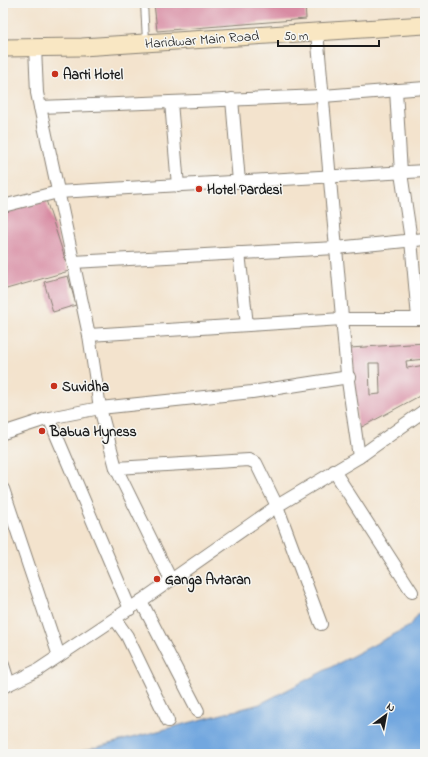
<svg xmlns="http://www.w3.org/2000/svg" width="428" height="757" viewBox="0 0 428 757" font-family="'Indie Flower',sans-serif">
	<rect width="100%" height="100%" fill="#f6f6f2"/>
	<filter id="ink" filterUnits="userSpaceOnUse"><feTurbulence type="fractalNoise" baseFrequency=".025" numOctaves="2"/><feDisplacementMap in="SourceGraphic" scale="8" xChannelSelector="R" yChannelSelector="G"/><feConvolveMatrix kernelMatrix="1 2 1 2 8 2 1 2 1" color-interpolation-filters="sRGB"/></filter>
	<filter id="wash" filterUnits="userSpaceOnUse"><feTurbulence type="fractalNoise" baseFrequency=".012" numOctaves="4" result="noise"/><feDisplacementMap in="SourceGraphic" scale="16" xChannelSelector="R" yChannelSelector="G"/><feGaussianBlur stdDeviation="0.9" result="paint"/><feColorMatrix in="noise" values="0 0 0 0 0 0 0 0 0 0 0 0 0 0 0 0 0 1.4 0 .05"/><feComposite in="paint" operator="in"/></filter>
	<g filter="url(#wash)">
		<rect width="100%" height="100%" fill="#f3e3cd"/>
		<polygon fill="#72a7df" stroke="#47627e" points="425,605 425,754 71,754 260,704 410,626"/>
		<g id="blocks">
			<g fill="#d88ba3" fill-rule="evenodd">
				<polygon points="154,3 305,3 306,19 157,31"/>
				<polygon points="46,200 69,271 3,290 3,211"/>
				<polygon points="68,276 76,305 53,312 44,282"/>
				<path d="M425,343V359L406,361L407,368L425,365V393L358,429L350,348ZM369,363H379L380,394L370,395Z"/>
			</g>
		</g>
	</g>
	<g filter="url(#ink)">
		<use href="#blocks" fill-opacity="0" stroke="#888074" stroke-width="1"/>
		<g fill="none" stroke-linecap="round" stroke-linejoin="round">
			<g stroke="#888074" stroke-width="8">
				<polyline id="lane" points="144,3 146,41"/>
			</g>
			<g stroke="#888074" stroke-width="14">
				<g id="street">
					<polyline points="317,32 347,374 359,457"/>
					<polyline points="35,47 37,93 89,335 100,408 116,468 171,580"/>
					<polyline points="396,90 401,173 411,240 418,318"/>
					<polyline points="232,99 239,182"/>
					<polyline points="171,102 178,186"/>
					<polyline points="40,107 323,96 425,88"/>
					<polyline points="3,206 58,192 425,171"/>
					<polyline points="239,253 247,325"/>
					<polyline points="73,262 336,248 425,239"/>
					<polyline points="89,335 342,319 425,319"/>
					<polyline points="49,418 130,609"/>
					<polyline points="3,433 49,418 100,408 252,392 349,377"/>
					<polyline points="116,468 249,460 256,463 277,506 321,624"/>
					<polyline points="334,471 412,592"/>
					<polyline points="3,489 59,656"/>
					<polyline points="141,601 198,711"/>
					<polyline points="115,619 127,636 168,721"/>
					<polyline points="3,665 9,684"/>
					<polyline points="3,687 38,670 141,601 277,506 359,457 425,410"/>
				</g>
			</g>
			<g stroke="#888074" stroke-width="19">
				<polyline id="secondary" points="3,48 82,47 425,25"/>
			</g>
			<use href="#lane" stroke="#fff" stroke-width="6"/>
			<use href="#street" stroke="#fff" stroke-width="12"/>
			<use href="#secondary" stroke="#f9e7c3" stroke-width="17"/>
		</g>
	</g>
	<g fill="#c8321e" stroke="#f6f6f2" stroke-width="1.5">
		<circle cx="55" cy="74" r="4"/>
		<circle cx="199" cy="189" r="4"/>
		<circle cx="54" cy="386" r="4"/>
		<circle cx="42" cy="431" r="4"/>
		<circle cx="157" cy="579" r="4"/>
	</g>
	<g text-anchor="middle" stroke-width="3" stroke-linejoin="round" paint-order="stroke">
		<g font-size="14" fill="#1c1c1c" stroke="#f6f6f2">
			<text transform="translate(202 39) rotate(-4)" y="5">Haridwar Main Road</text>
		</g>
		<g font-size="14" font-weight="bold" fill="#1c1c1c" stroke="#f6f6f2" text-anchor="start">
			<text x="63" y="79">Aarti Hotel</text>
			<text x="207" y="194">Hotel Pardesi</text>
			<text x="62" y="391">Suvidha</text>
			<text x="50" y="436">Babua Hyness</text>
			<text x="165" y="584">Ganga Avtaran</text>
		</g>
	</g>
	<rect width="428" height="757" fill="none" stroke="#f6f6f2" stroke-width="16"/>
	<g transform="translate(386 715) rotate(32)" stroke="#f6f6f2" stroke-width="3" paint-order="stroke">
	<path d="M0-3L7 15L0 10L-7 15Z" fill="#1c1c1c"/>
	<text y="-6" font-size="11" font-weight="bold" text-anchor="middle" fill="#1c1c1c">N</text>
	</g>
	<path d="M278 40v6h101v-6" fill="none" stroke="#1c1c1c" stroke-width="2"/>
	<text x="284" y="40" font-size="12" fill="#1c1c1c" stroke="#f6f6f2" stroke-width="3" paint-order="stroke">50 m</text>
</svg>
